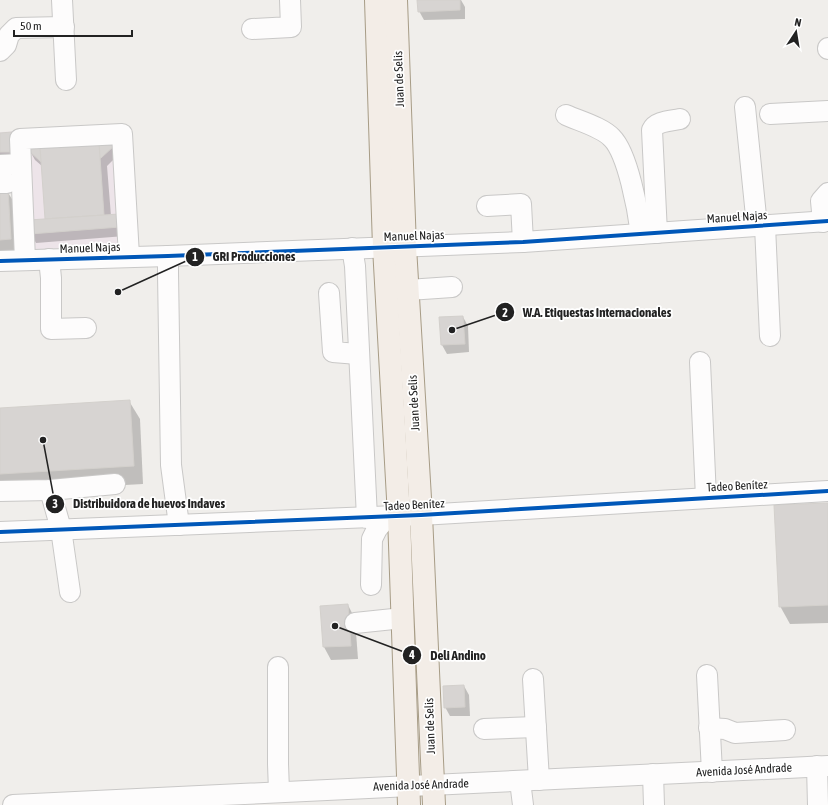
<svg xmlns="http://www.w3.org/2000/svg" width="828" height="805" viewBox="0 0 828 805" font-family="'Asap Condensed',sans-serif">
	<rect width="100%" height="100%" fill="#f0eeeb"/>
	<polygon fill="#ede4e9" points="127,126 134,244 18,251 13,176 0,177 0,132"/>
	<g fill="#0003">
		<polygon points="418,0 461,0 465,7 465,19 424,20 419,11"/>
		<polygon points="0,134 14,156 0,156"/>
		<polygon points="110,141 118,155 107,166 111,216 125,236 36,243 31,234 46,220 42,166 35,160 30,151"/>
		<polygon points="0,191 7,191 15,204 19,252 0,253"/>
		<polygon points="463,317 468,326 469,352 447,354 442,345"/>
		<polygon points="129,401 140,419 143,484 0,492 0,409"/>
		<polygon points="828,504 828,623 790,624 780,606"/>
		<polygon points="348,605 355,619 358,659 331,660 324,647"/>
		<polygon points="464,686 469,695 470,716 450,716 445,707"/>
	</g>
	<g fill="#d7d4d2" stroke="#d3d0cc">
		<polygon points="417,0 460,0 460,10 418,12"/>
		<polygon points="12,132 13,152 0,152 0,133"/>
		<polygon points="30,143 112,143 114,146 101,158 41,162 29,151"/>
		<polygon points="99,143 104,215 45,219 40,147"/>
		<polygon points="0,190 8,190 11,239 0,240"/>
		<polygon points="119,214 120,227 30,234 29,220"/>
		<polygon points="463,316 465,344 441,345 439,317"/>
		<polygon points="130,400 134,466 0,474 0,408"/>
		<polygon points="828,503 828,605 779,607 774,505"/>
		<polygon points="348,604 351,646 323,647 320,606"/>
		<polygon points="464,685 465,707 444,708 443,686"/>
	</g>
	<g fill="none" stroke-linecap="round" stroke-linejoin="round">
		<g stroke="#c9c8c7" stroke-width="22">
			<g id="minor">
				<polyline points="62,0 66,80"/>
				<polyline points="252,29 291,27 290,0"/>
				<polyline points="828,48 828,49"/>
				<polyline points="0,51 6,45 9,35 16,28 64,27"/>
				<polyline points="745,107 757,226"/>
				<polyline points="770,114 828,111"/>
				<path d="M566,115C579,121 602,127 612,138C628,154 638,211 641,234"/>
				<polyline points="0,165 21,164"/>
				<polyline points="0,183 7,183"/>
				<polyline points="487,206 521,204 523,242"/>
				<polyline points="823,222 821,201 828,193"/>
				<polyline points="765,226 770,336"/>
				<path d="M657,233L652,130C656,121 671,121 680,119"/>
				<polyline points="352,248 355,266 367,518"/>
				<polyline points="168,256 168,273 171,465 179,525"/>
				<polyline points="49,259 51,278 51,329 86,328"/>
				<polyline points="25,260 20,139 122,134 129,256"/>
				<polyline points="0,261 168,256 523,242 828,221"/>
				<polyline points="408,290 452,287"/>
				<polyline points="329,293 333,352 358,354"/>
				<polyline points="700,362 706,498"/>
				<polyline points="50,490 61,529 70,592"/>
				<polyline points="0,491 50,490 115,484"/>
				<polyline points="0,532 421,515 828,491"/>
				<polyline points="371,585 372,539 377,529 387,517"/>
				<polyline points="355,623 403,618"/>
				<polyline points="278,667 278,764 279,791"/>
				<polyline points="707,675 712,772"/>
				<polyline points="533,679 539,780"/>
				<polyline points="709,728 725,729 735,733 785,730"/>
				<polyline points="484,729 536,727"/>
				<polyline points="817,766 818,805"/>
				<polyline points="653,774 654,805"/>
				<polyline points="520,781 523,805"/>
				<polyline points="13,805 828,766"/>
			</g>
		</g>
		<g stroke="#a79c86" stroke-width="24">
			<g id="major">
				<polyline points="376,0 384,247 399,516 409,805"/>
				<polyline points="396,0 405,247 421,515 434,805"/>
			</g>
		</g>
		<use href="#minor" stroke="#fdfcfc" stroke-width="20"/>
		<use href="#major" stroke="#f3ede7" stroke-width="22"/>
		<g stroke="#fff" stroke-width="6">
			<g id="cycleway">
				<polyline points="0,261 168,256 523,242 828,221"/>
				<polyline points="0,532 421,515 828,491"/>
			</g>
		</g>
		<use href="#cycleway" stroke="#0057b8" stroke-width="4"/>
	</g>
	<g text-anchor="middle" stroke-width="3.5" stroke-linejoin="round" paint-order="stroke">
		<g font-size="12" fill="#222" stroke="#fff">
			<text transform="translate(399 79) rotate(-92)" y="4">Juan de Selis</text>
			<text transform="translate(737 217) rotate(-4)" y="4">Manuel Najas</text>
			<text transform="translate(414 236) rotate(-2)" y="4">Manuel Najas</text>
			<text transform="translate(90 248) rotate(-2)" y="4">Manuel Najas</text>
			<text transform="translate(414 403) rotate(-93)" y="4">Juan de Selis</text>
			<text transform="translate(737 486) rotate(-3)" y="4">Tadeo Benítez</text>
			<text transform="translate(414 505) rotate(-3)" y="4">Tadeo Benítez</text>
			<text transform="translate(430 726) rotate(-92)" y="4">Juan de Selis</text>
			<text transform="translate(744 770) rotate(-3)" y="4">Avenida José Andrade</text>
			<text transform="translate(421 785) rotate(-2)" y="4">Avenida José Andrade</text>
		</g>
	</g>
	<path fill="none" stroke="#222" stroke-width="1.5" d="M118 292L195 257M452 330L505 312M43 440L55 504M335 626L412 655"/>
	<g fill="#222" stroke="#fff" stroke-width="1.5">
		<circle cx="118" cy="292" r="4"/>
		<circle cx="452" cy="330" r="4"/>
		<circle cx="43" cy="440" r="4"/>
		<circle cx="335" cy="626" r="4"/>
		<circle cx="195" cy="257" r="10"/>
		<circle cx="505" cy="312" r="10"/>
		<circle cx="55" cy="504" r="10"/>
		<circle cx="412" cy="655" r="10"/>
	</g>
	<g font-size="12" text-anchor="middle" font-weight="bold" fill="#fff">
		<text x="195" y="261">1</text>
		<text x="505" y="317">2</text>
		<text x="55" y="508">3</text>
		<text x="412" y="659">4</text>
	</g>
	<g font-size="13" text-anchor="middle" font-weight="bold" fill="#222" stroke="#fff" stroke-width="3.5" stroke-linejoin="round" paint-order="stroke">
		<text x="254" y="261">GRI Producciones</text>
		<text x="597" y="317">W.A. Etiquestas Internacionales</text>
		<text x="149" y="508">Distribuidora de huevos Indaves</text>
		<text x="458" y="660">Deli Andino</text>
	</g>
	<g transform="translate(796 32) rotate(12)" stroke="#ffffff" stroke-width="3" paint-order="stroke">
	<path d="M0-3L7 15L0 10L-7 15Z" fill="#222222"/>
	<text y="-6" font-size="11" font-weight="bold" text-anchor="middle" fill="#222222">N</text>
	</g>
	<path d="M14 30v6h118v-6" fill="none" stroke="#222222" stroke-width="2"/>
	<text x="20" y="30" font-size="12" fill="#222222" stroke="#ffffff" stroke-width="3" paint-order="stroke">50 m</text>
</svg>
